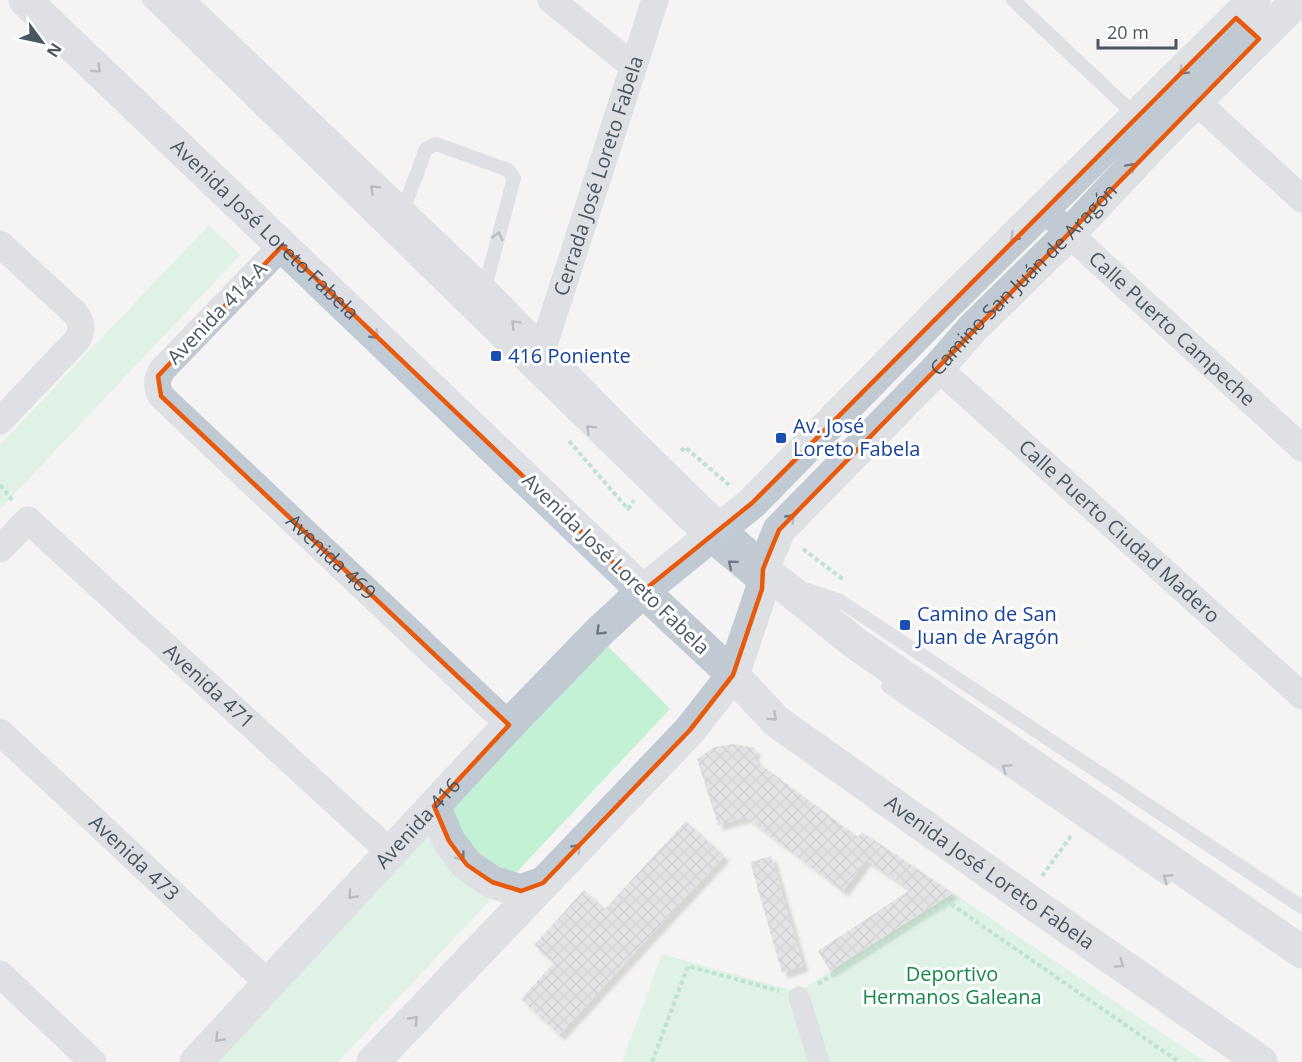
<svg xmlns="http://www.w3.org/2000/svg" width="1302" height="1062" viewBox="0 0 1302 1062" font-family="'Open Sans',sans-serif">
	<defs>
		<pattern id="building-cross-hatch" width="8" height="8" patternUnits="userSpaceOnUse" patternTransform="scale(1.5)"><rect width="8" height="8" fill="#cdcfd5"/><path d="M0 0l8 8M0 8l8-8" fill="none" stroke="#a8abb0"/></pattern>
		<filter id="shadow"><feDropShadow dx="5.5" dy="5.5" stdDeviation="1.5" flood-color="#0004"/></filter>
	</defs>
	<rect width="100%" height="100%" fill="#f5f3f3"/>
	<g fill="#c3f1d5">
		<polygon points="209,225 240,255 0,509 0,445"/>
		<polygon points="604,642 670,709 338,1062 208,1062"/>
		<polygon points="953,893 1206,1062 622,1062 662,954 798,992"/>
	</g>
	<g fill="url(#building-cross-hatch)" filter="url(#shadow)">
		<polygon points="733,744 755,748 754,756 756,761 858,837 862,832 953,893 830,971 818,951 910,890 866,860 843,891 746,817 718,825 697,759 714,747"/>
		<polygon points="686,821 724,856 559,1035 521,999 554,963 534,945 584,890 605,909"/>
		<polygon points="771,856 803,966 782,973 750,862"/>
	</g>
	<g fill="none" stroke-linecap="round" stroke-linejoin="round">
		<g stroke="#7ad0a6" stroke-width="4" stroke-dasharray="4.5 3" stroke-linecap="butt">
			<polyline points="569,441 628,509 634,500"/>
			<polyline points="681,451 685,447 729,485"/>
			<polyline points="0,485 13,501"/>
			<polyline points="803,549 844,580"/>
			<polyline points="1042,876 1071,836"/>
			<polyline points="818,984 948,902 1179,1062"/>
			<polyline points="652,1062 688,966 779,991"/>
		</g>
		<g stroke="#c1cad2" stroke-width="14">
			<polyline points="149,0 705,542 752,581"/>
			<polyline points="1013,0 1136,116"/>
			<polyline points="402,213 426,149 436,144 508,170 514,178 484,291"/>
			<polyline points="804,589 840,601 1302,907"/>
			<polyline points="888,686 1166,878"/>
		</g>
		<polyline stroke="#c1cad2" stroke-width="21" points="799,997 819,1062"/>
		<g stroke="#c1cad2" stroke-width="27">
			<polyline points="551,0 633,66"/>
			<polyline points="1196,101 1302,199"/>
			<path id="s1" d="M1044,208L1069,234L1302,448"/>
			<path d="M0,244L75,313C82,322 83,330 77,340L0,421"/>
			<path id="s2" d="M282,246L163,369C156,379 156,386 161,396L509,725"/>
			<path id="s3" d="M542,351L655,0"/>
			<path id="s4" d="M938,368L1302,696"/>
			<path id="s5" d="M0,549L28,520L391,853"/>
			<path id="s6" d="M0,732L269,984"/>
			<polyline points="0,974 93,1062"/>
		</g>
		<g stroke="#c1cad2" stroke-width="33">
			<polyline points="719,530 763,569 855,643 1302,952"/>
			<path id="s7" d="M643,591L733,675L776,721L1025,898L1261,1062"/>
			<polyline points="434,806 449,841 467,865 492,882 521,891 543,883"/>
			<path id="s8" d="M196,1062L509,725L599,632L643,591L752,503L945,306L1254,0"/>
			<path id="s9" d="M373,1062L690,730L733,675L762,589L763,569L779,530L938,368L972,329L1069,234L1160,137L1298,0"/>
		</g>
		<g stroke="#c1cbd6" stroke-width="33">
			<path id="s10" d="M25,0L643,591"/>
			<polyline points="176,0 483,293 622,435 719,530"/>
		</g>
	</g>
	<defs><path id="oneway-chevron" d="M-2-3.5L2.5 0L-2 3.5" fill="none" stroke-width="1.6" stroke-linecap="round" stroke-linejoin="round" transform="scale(1.5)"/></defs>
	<g stroke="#6e7984">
		<use href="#oneway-chevron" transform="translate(97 69) rotate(44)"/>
		<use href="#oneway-chevron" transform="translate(374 189) rotate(-136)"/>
		<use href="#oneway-chevron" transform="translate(515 324) rotate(-135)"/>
		<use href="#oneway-chevron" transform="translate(375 335) rotate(44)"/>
	</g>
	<g stroke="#6e7983">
		<use href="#oneway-chevron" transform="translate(1183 71) rotate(135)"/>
		<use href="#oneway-chevron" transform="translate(1131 167) rotate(-47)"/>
		<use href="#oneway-chevron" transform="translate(498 236) rotate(-75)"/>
		<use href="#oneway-chevron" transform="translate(1014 237) rotate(135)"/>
		<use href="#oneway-chevron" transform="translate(590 429) rotate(-136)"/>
		<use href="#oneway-chevron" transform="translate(791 518) rotate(-46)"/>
		<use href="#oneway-chevron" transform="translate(732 564) rotate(-140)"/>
		<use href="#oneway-chevron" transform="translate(600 631) rotate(136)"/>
		<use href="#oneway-chevron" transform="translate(773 717) rotate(43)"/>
		<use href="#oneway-chevron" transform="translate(1006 768) rotate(-145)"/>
		<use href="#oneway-chevron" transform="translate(577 848) rotate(-46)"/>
		<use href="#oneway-chevron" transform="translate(461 857) rotate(53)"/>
		<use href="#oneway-chevron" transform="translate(1167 878) rotate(-146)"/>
		<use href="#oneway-chevron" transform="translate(352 895) rotate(133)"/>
		<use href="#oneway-chevron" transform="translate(1120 964) rotate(35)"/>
		<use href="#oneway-chevron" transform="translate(414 1020) rotate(-46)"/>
		<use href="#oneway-chevron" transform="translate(219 1038) rotate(133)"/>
	</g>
	<path d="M0 0H1302V1062H0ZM1236,18L1259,39L779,530L763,569L762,589L733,675L690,730L543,883L521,891L492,882L467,865L449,841L434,806L509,725L161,396L158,376L282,246L643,591L752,503Z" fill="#f5f3f3" fill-opacity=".55" fill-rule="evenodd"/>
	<path fill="none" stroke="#e8590c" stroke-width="4.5" stroke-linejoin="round" d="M1236,18L1259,39L779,530L763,569L762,589L733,675L690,730L543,883L521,891L492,882L467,865L449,841L434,806L509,725L161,396L158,376L282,246L643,591L752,503Z"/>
	<g fill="#1a4fb4" stroke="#fff" stroke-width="2">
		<rect x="490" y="350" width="12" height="12" rx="3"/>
		<rect x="775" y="432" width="12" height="12" rx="3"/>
		<rect x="899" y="619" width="12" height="12" rx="3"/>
	</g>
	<g text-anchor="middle" stroke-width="6" stroke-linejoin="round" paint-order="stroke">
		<g font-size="20" fill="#4a5661" stroke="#fff">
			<text dy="7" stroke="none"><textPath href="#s3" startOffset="184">Cerrada José Loreto Fabela</textPath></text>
			<text dy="7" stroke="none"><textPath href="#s10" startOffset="332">Avenida José Loreto Fabela</textPath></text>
			<text dy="7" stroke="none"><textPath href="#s9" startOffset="1032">Camino San Juán de Aragón</textPath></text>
			<text transform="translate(217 313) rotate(-46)" y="7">Avenida 414-A</text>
			<text dy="7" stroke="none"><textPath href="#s1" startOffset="176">Calle Puerto Campeche</textPath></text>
			<text dy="7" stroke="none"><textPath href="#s4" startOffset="244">Calle Puerto Ciudad Madero</textPath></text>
			<text dy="7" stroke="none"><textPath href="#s2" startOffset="434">Avenida 469</textPath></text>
			<text transform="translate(616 564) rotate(44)" y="7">Avenida José Loreto Fabela</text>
			<text dy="7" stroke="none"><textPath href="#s5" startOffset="286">Avenida 471</textPath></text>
			<text dy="7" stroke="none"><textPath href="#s8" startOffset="326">Avenida 416</textPath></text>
			<text dy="7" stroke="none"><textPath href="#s6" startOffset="184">Avenida 473</textPath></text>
			<text dy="7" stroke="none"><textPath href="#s7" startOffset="448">Avenida José Loreto Fabela</textPath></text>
		</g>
		<g font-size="20" fill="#164399" stroke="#fff" text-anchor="start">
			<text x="508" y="363">416 Poniente</text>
			<text x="793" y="433">Av. José<tspan x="793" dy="23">Loreto Fabela</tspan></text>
			<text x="917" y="621">Camino de San<tspan x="917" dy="23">Juan de Aragón</tspan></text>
		</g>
		<g font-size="20" fill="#17864f" stroke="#fff">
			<text x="952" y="981">Deportivo<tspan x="952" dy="23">Hermanos Galeana</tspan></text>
		</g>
	</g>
	<g transform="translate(42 42) rotate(123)" stroke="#ffffff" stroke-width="4.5" paint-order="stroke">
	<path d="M0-4.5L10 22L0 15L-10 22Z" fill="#4a5661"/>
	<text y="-9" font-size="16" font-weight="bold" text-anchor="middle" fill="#4a5661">N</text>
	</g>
	<path d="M1098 39v9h78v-9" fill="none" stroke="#4a5661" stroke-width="3"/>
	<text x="1107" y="39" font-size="18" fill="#4a5661" stroke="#ffffff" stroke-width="4.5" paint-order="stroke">20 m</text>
</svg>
